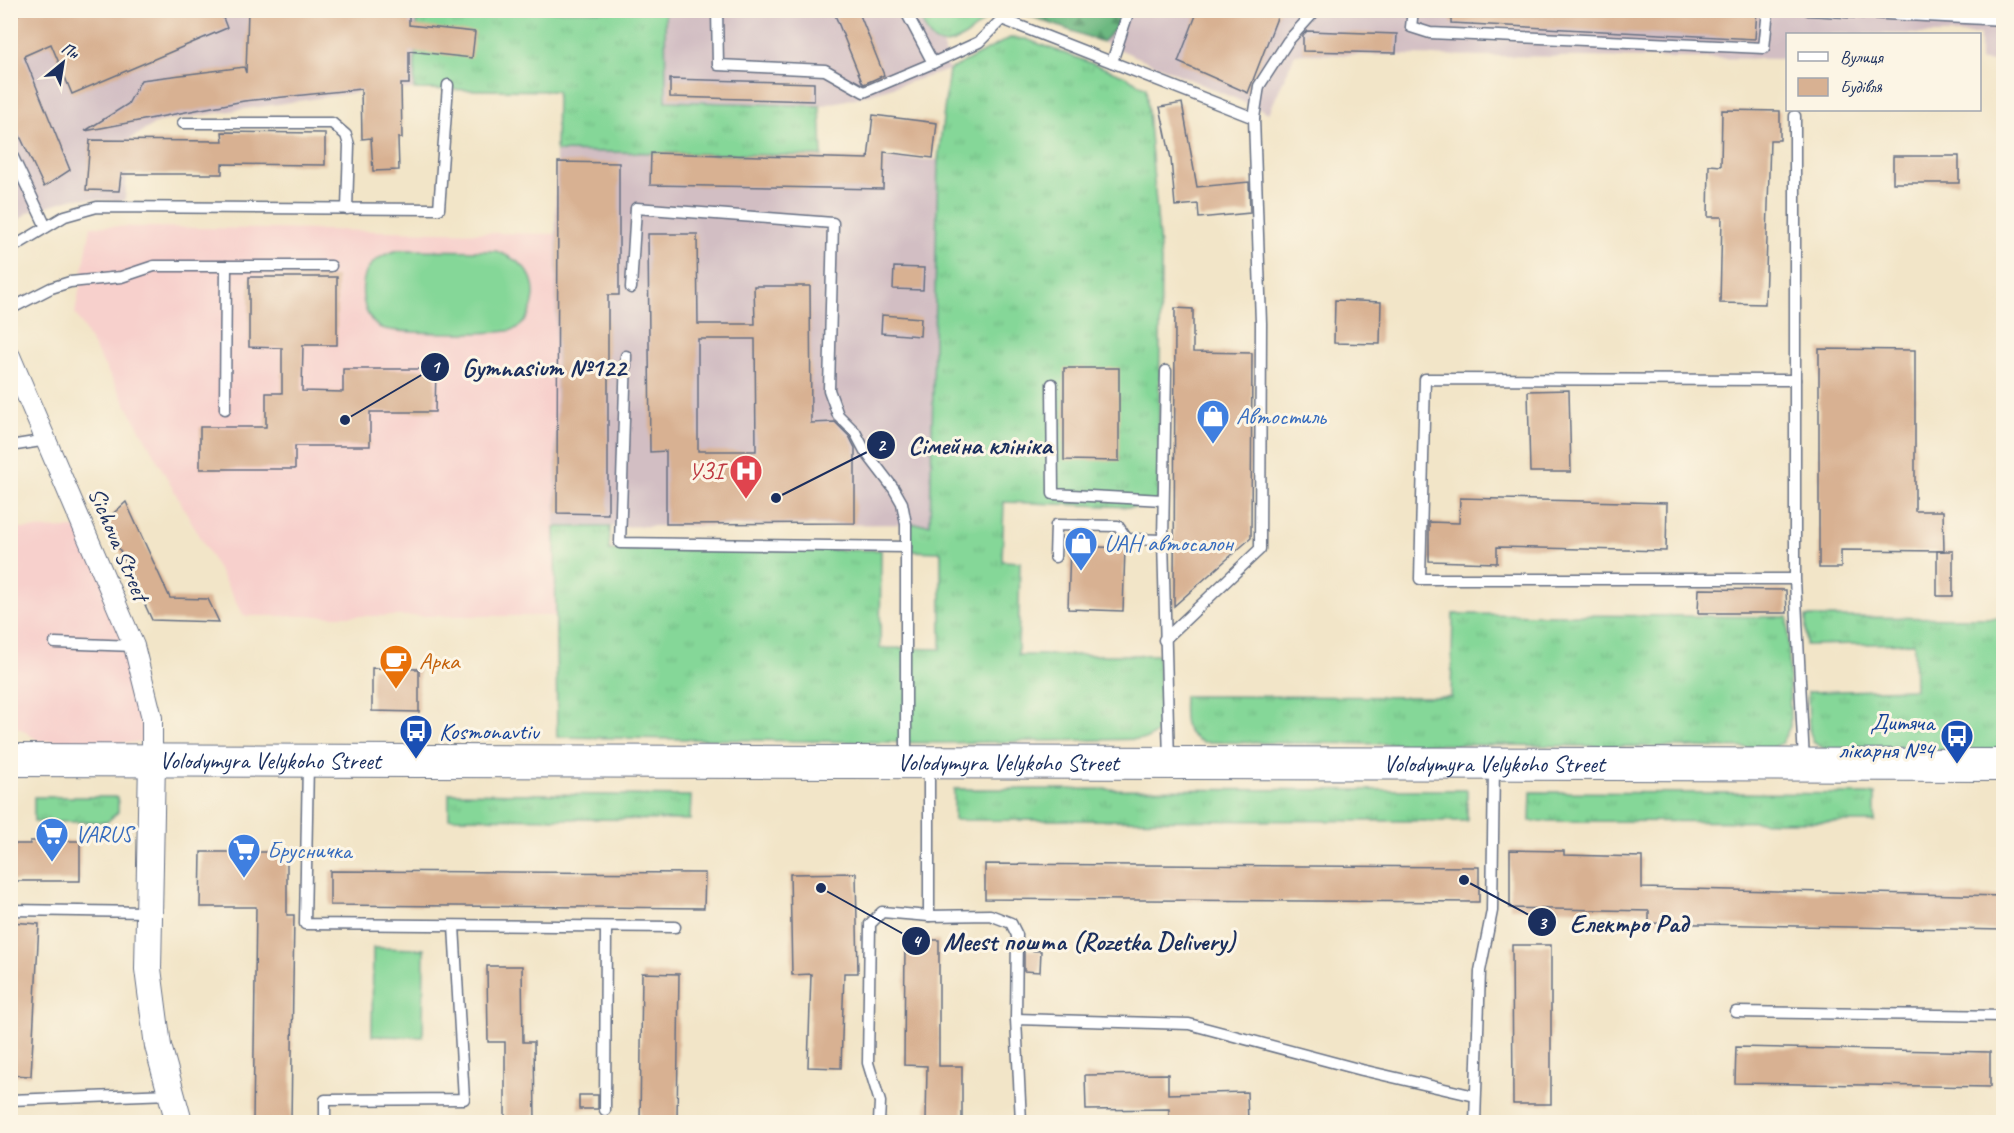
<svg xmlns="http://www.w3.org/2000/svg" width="2014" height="1133" viewBox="0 0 2014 1133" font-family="Caveat,sans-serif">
	<defs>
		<pattern id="grass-tufts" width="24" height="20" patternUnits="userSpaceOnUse" patternTransform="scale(1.5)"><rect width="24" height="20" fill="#85d798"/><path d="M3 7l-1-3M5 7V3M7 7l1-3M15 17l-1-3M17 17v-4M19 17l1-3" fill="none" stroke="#72b985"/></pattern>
		<pattern id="forest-firs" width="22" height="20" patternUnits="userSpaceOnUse" patternTransform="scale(1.5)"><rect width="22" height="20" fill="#6cb880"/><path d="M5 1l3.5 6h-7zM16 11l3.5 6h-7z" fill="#58966c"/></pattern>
	</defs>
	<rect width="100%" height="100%" fill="#fcf5e5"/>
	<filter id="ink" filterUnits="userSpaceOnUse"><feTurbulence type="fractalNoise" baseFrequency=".0167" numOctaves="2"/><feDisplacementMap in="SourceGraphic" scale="12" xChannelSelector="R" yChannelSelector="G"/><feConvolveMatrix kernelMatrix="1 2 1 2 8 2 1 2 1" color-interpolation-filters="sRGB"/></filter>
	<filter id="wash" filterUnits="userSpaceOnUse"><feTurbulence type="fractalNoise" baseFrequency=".008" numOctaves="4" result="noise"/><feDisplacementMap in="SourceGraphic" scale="24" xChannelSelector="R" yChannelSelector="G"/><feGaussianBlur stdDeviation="1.35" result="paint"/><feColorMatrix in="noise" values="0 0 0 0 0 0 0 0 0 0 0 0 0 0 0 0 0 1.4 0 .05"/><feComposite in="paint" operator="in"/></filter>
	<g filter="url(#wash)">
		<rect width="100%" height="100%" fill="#f2e5c8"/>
		<g fill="#f7d0cc">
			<polygon points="91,226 556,234 555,616 244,616 75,313"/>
			<polygon points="85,528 134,646 152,743 39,741 19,728 11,728 11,529"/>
		</g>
		<g fill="#d2bec3">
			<polygon points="1121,10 2004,11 2003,62 1980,61 1980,34 1788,34 1787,59 1295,54 1269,113 1102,42 1116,28"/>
			<polygon points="11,11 417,11 414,89 372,90 158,122 129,140 125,201 74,198 29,212 11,226"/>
			<polygon points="665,11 917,11 933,40 943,44 949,70 860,97 820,106 666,101"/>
			<polygon points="556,151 938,160 930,524 555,527"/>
		</g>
		<g fill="url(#grass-tufts)" stroke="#50837b" stroke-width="1.5">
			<polygon points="417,11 665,11 666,101 820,106 822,156 556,151 557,91 414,89"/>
			<path d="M917,11H990C984,25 949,54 933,40C926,34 921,19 917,11Z"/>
			<polygon points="1010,38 1026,39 1123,75 1146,88 1161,261 1158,508 1004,502 1002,561 1020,562 1018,655 1158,655 1161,720 1158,732 1147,739 941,743 557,737 555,527 610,527 609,550 881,550 880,648 941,649 941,552 906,551 906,524 930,524 938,160 949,70"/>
			<path d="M1453,614L1788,617L1790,726L1782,743L1772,748L1203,742C1181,734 1183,716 1184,696L1451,697Z"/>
			<polygon points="1806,617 2003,618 2003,751 1828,751 1813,742 1809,729 1808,692 1915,689 1914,643 1806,645"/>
			<polygon points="954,789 1467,790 1467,821 954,820"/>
			<polygon points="1531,792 1875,794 1875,822 1530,821"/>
			<polygon points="449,793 691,796 690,820 449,818"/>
			<polygon points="34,797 118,797 118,812 107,822 34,822"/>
		</g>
		<polygon fill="url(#forest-firs)" stroke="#44746f" stroke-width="1.5" points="1023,11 1121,11 1116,28 1102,42 1027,15"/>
		<g fill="#85d798" stroke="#50837b" stroke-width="1.5">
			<path d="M399,250L496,251C517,259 535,270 534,295C533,307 527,324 515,329C501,335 390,334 379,327C361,315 357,280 371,265C379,256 388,253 399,250Z"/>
			<polygon points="373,948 424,949 423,1037 372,1036"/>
		</g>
		<g id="blocks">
			<g fill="#d8b192" fill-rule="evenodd">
				<polygon points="27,10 220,10 227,28 72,94 51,44 24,56 70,170 44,187 10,115 10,18"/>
				<polygon points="248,10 409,10 409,25 475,32 472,58 409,51 409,84 401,84 402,138 398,138 399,170 373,171 371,138 362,139 361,89 244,101 85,131 128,104 141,80 244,67 246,73"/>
				<polygon points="833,10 858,10 884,75 864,84 862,82"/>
				<polygon points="1198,10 1280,10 1248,93 1178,62"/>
				<polygon points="1451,10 1757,10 1755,39 1451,23"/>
				<polygon points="1307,31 1397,34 1396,53 1303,51 1303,35"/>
				<polygon points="670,79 814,83 814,101 670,97"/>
				<polygon points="1182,103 1197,187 1249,182 1250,213 1199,218 1198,204 1175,206 1171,159 1160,107"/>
				<polygon points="1722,110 1780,111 1780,140 1770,140 1765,304 1720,303 1722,217 1708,217 1709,165 1721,166"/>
				<polygon points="873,115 937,123 933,158 884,152 883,189 650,185 651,153 868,159"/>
				<polygon points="222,132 325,133 325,165 222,164 222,174 121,174 119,191 86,190 90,140 223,141"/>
				<rect x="1893" y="156" width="66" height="27"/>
				<polygon points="558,162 619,163 619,295 608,295 608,514 557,513"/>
				<path d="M648,234H697L698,324H755L754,286H810L811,423L835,422L849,436L855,448V523L666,524V451L650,452ZM698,339H755L756,451H698Z"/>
				<polygon points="894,267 924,268 923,290 893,289"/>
				<polygon points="249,277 337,277 337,345 303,345 302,391 343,392 343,369 436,369 435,412 370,412 370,446 295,446 295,469 200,469 200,427 266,427 266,393 282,393 282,348 249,347"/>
				<polygon points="1335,300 1381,302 1380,344 1334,343"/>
				<polygon points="1175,308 1193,309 1193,352 1252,353 1251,538 1174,606"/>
				<polygon points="882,315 921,318 920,336 881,333"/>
				<polygon points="1819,349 1915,350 1915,511 1943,511 1944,551 1841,550 1841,568 1819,568"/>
				<polygon points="1064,368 1119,368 1119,461 1064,460"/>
				<polygon points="1569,390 1571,472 1530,472 1528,391"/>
				<polygon points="1460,498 1667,503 1666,551 1497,547 1497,563 1429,561 1429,522 1459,523"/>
				<polygon points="126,502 170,598 208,599 219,622 152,620 106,520"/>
				<polygon points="1070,546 1125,548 1123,611 1068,609"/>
				<rect x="1937" y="551" width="16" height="45"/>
				<polygon points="1699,589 1786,590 1787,613 1698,613"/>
				<polygon points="372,668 419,669 419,712 372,711"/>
				<polygon points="30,841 80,841 80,881 10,881 10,844 30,844"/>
				<polygon points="1510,850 1564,851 1564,855 1642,857 1642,888 2004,896 2004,930 1649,923 1649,911 1510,908"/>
				<polygon points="201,852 287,852 287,915 294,915 291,1122 253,1122 256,907 200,907"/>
				<polygon points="985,864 1479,867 1479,902 985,899"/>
				<polygon points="330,871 705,873 704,908 330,905"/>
				<polygon points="856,873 858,973 844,973 841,1068 808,1067 811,974 792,975 790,874"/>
				<polygon points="10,922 39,924 31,1076 10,1075"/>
				<polygon points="905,940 939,940 939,1066 962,1066 962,1122 926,1122 927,1066 904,1065"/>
				<polygon points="1512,945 1551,945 1551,1104 1513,1104"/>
				<polygon points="1024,950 1041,951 1040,972 1024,971"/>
				<polygon points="487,966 522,966 523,1042 534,1042 535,1122 505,1122 505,1042 488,1042"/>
				<polygon points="642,973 679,974 677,1122 640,1122"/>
				<polygon points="1736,1047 1990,1052 1990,1087 1735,1083"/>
				<polygon points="1168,1074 1168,1094 1247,1092 1248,1122 1169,1122 1169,1109 1086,1110 1085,1075"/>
				<rect x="579" y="1095" width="19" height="14"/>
			</g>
		</g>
	</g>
	<g filter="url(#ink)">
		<use href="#blocks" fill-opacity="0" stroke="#666f83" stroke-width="1.5"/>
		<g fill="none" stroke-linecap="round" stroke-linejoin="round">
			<g stroke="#666f83" stroke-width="13">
				<g id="service">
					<polyline points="717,10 718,65 825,70 864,92 933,63"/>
					<polyline points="905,10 933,63 979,42 1002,19"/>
					<polyline points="1005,10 1002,19 1254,118 1261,323 1260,549 1164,640"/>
					<polyline points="1413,10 1411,27 1430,33 1764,48 1768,10"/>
					<polyline points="1808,10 2004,20"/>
					<polyline points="1112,62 1129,10"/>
					<polyline points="1795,116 1795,380"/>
					<polyline points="1254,118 1259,86 1288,41 1316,10"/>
					<polyline points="183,123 332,123 346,135 349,145 347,209"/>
					<polyline points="10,151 46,227"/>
					<polyline points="10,249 65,216 97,207 439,209 448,85"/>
					<polyline points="631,288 636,208 833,223 829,390 838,415 855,432 865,451 894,489 902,503 906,524 906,759"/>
					<polyline points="10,309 51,288 70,282 121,277 154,266 331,266"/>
					<polyline points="626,356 620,543 906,547"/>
					<polyline points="1166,371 1163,540 1169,761"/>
					<polyline points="1052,384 1053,494 1163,500"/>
					<polyline points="225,409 226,266"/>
					<polyline points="10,446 47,440"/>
					<polyline points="1055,557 1056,525 1118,526 1127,539 1163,540"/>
					<polyline points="1795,579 1420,579 1425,379 1795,380 1795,579 1804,762"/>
					<polyline points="55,643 134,646"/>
					<polyline points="308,763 305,924 675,927"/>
					<polyline points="929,764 929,916 990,915 1011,923 1017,935 1016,1019 1021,1122"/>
					<polyline points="10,910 148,912"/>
					<polyline points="1736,1012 2004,1016"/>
					<polyline points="1016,1019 1189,1024 1362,1070 1475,1096"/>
					<polyline points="10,1100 170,1094"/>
					<polyline points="605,1110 606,927"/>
					<polyline points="325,1122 325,1100 464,1099 454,926"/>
					<polyline points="879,1122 880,1102 868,1063 870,924 882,912 929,916"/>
					<polyline points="1475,1122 1480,971 1492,911 1494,767"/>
				</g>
			</g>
			<g stroke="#666f83" stroke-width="22">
				<polyline id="minor" points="10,356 134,646 152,718 152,760"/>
			</g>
			<g stroke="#666f83" stroke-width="28">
				<polyline id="tertiary" points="152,760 148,969 158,1046 179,1122"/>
			</g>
			<g stroke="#666f83" stroke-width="34">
				<g id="primary">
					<path id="s1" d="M10,760L2004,765"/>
				</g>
			</g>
			<use href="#service" stroke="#fff" stroke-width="10"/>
			<use href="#minor" stroke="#fff" stroke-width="20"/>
			<use href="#tertiary" stroke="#fff" stroke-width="26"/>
			<use href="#primary" stroke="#fff" stroke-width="32"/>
		</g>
	</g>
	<defs>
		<g id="shop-pin" transform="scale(1.725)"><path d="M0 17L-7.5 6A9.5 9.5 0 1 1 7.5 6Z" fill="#3f7fe0" stroke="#fcf5e5"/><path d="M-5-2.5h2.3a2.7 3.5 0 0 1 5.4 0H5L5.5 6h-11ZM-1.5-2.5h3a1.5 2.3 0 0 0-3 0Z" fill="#fff"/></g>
		<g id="hospital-pin" transform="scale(1.725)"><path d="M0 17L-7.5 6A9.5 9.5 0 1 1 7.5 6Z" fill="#e0444e" stroke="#fcf5e5"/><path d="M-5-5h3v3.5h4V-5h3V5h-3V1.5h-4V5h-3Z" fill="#fff"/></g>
		<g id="cafe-pin" transform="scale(1.725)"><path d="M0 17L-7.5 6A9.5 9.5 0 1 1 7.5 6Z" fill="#e8710a" stroke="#fcf5e5"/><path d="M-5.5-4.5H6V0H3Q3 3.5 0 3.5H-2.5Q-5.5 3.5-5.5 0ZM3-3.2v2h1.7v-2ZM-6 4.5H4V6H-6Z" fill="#fff"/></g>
		<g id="bus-pin" transform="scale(1.725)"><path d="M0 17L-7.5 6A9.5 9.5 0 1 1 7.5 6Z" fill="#1a4fb4" stroke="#fcf5e5"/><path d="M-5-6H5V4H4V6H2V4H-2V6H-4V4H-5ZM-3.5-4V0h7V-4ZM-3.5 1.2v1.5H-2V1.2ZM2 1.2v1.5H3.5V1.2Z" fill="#fff"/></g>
		<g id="supermarket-pin" transform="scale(1.725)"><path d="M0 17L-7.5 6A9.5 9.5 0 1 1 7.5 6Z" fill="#3f7fe0" stroke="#fcf5e5"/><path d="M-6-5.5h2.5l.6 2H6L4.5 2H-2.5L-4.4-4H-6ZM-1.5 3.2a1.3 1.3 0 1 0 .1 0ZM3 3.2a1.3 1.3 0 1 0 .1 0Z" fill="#fff"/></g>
	</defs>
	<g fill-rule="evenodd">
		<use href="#shop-pin" x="1213" y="416"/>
		<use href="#hospital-pin" x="746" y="471"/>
		<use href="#shop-pin" x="1081" y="543"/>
		<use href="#cafe-pin" x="396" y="661"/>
		<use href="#bus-pin" x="416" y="731"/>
		<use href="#bus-pin" x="1957" y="736"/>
		<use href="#supermarket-pin" x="52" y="834"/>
		<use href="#supermarket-pin" x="244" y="850"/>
	</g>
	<g text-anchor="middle" stroke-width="6" stroke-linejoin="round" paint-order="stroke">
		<g font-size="24" fill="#366cbe" stroke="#fcf5e5" text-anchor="start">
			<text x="1236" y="424">Автостиль</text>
			<text x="1104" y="551">UAH автосалон</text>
			<text x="75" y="842">VARUS</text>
			<text x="267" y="858">Брусничка</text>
		</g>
		<g font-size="24" fill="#be3a42" stroke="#fcf5e5" text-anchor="end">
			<text x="723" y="479">УЗІ</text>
		</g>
		<g font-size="24" fill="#1b2f5e" stroke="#fcf5e5">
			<text transform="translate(119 544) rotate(67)" y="8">Sichova Street</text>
			<text dy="8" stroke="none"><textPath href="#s1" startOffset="260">Volodymyra Velykoho Street</textPath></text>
			<text dy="8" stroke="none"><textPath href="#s1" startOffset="998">Volodymyra Velykoho Street</textPath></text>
			<text dy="8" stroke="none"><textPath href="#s1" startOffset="1484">Volodymyra Velykoho Street</textPath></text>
		</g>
		<g font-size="24" fill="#c56008" stroke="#fcf5e5" text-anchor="start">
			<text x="419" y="669">Арка</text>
		</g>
		<g font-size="24" fill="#164399" stroke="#fcf5e5" text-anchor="end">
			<text x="1934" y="730">Дитяча<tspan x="1934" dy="28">лікарня №4</tspan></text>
			<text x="439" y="739" text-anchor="start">Kosmonavtiv</text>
		</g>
	</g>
	<path fill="none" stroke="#1b2f5e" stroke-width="2" d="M345 420L435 367M776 498L881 445M1464 880L1542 922M821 888L916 941"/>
	<g fill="#1b2f5e" stroke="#fcf5e5" stroke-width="2">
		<circle cx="345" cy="420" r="6"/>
		<circle cx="776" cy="498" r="6"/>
		<circle cx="1464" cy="880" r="6"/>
		<circle cx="821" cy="888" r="6"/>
		<circle cx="435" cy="367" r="15"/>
		<circle cx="881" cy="445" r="15"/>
		<circle cx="1542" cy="922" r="15"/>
		<circle cx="916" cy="941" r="15"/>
	</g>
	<g font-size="18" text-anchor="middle" font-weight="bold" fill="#fff">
		<text x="435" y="373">1</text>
		<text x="881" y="451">2</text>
		<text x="1542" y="929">3</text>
		<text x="916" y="947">4</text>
	</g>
	<g font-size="26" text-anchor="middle" font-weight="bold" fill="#1b2f5e" stroke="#fcf5e5" stroke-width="6" stroke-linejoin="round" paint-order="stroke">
		<text x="544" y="376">Gymnasium №122</text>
		<text x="980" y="454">Сімейна клініка</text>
		<text x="1629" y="932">Електро Рад</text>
		<text x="1089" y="950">Meest пошта (Rozetka Delivery)</text>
	</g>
	<rect width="2014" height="1133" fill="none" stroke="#fcf5e5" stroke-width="36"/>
	<rect x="1786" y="33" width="195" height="78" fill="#fcf5e5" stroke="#a2a6af" stroke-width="1.5"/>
	<rect x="1798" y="52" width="30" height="9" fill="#ffffff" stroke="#a2a6af" stroke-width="1.5"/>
	<text x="1840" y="63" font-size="18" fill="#1b2f5e">Вулиця</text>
	<rect x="1798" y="78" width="30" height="18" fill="#d8b192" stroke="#a2a6af" stroke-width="1.5"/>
	<text x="1840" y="93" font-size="18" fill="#1b2f5e">Будівля</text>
	<g transform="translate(63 63) rotate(30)" stroke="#fcf5e5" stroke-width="4.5" paint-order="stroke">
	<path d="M0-4.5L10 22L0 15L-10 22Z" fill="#1b2f5e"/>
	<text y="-9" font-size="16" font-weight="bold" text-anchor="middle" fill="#1b2f5e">Пн</text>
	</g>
</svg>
